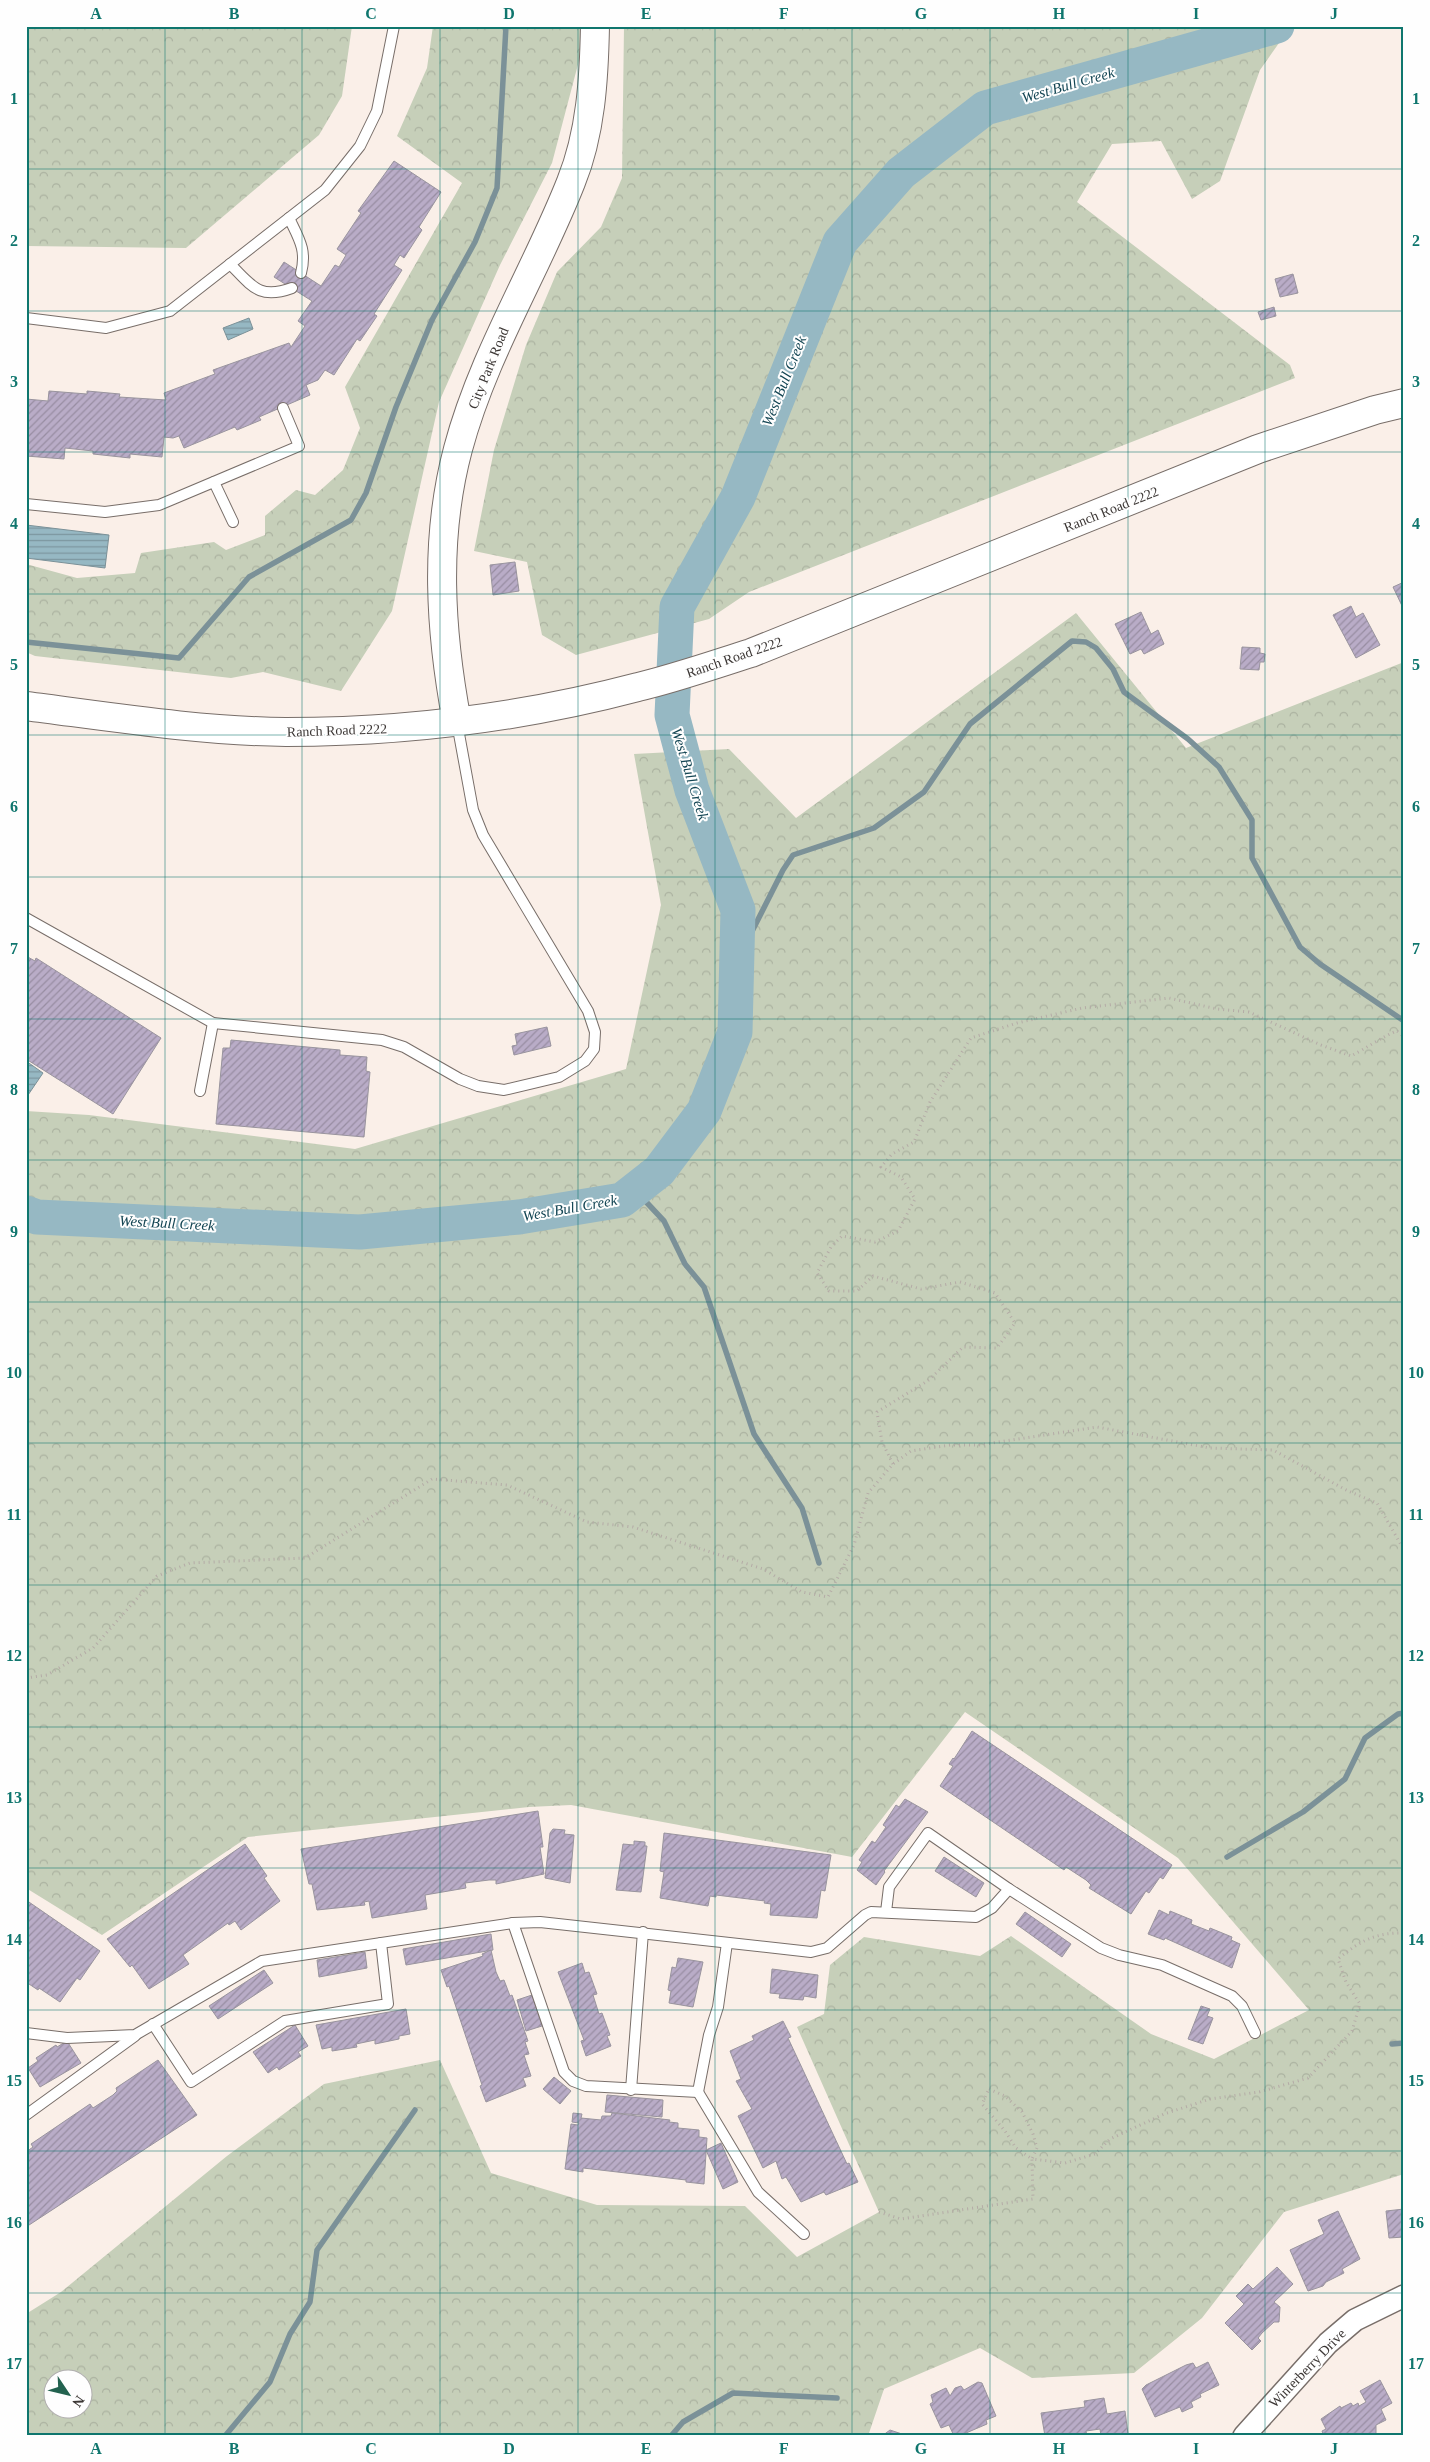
<svg xmlns="http://www.w3.org/2000/svg" width="1430" height="2462" viewBox="0 0 1430 2462" font-family="'Times New Roman',serif">
	<defs>
		<pattern id="forest-crowns" width="20" height="18" patternUnits="userSpaceOnUse" patternTransform="scale(1.25)"><rect width="20" height="18" fill="#c6cfb9"/><path d="M2 6a3 3 0 1 1 6 0M12 15a3 3 0 1 1 6 0" fill="none" stroke="#abb2a0"/></pattern>
		<pattern id="water-rules" width="6" height="5" patternUnits="userSpaceOnUse" patternTransform="scale(1.25)"><rect width="6" height="5" fill="#96b8c3"/><path d="M0 2.5h6" fill="none" stroke="#7c969f"/></pattern>
		<pattern id="building-hatch" width="6" height="6" patternUnits="userSpaceOnUse" patternTransform="scale(1.25)"><rect width="6" height="6" fill="#b9acc7"/><path d="M-1 1l2-2M0 6l6-6M5 7l2-2" fill="none" stroke="#988da2"/></pattern>
	</defs>
	<rect width="100%" height="100%" fill="#faefe8"/>
	<g fill="url(#forest-crowns)" fill-rule="evenodd">
		<polygon points="26,26 352,26 342,96 319,135 186,248 26,246"/>
		<polygon points="433,26 580,26 581,53 552,163 500,265 439,402 392,611 341,691 263,672 231,678 35,656 26,652 26,564 77,578 135,573 141,553 214,542 226,550 265,535 265,516 296,490 315,495 343,470 360,428 345,387 462,183 397,136 427,68"/>
		<polygon points="624,26 1291,26 1260,70 1220,181 1192,199 1161,141 1112,144 1077,202 1290,365 1295,378 749,592 709,619 576,655 542,635 527,562 474,551 494,450 526,345 557,272 601,227 622,178"/>
		<path d="M1076,613L1186,748L1404,662V2174L1284,2212L1202,2318L1134,2373L1032,2378L980,2348L884,2389L868,2436H26V2314L61,2292L227,2156L324,2084L440,2060L491,2173L597,2205L745,2206L797,2257L879,2212L797,2027L824,2014L830,1965L864,1937L980,1956L1011,1936L1151,2034L1214,2059L1309,2010L1178,1858L965,1712L852,1857L571,1805L529,1807L248,1837L102,1935L26,1888V1111L89,1115L355,1149L626,1069L661,905L634,754L729,749L796,818ZM52,2380H82V2410H52Z"/>
	</g>
	<g fill="url(#water-rules)" stroke="#7b9198">
		<polygon points="249,318 253,329 228,340 223,328"/>
		<polygon points="26,525 109,535 105,568 26,558"/>
		<polygon points="26,1061 43,1073 26,1098"/>
	</g>
	<g fill="none" stroke-linecap="round" stroke-linejoin="round">
		<g stroke="#7b9198" stroke-width="5.5">
			<polyline points="26,642 179,658 249,577 351,520 366,493 396,407 432,320 475,242 497,188 506,26"/>
			<polyline points="736,963 783,870 793,855 874,828 924,792 970,724 1072,641 1086,642 1096,648 1113,669 1124,692 1188,739 1219,767 1252,820 1252,858 1300,947 1320,964 1404,1021"/>
			<polyline points="635,1190 664,1221 685,1264 704,1287 754,1434 802,1508 819,1563"/>
			<polyline points="1227,1857 1303,1812 1345,1779 1365,1738 1398,1714 1404,1713"/>
			<polyline points="1392,2044 1404,2043"/>
			<polyline points="225,2436 270,2382 290,2334 310,2302 317,2250 415,2110"/>
			<polyline points="671,2436 683,2422 733,2393 837,2398"/>
		</g>
		<polyline stroke="#96b8c3" stroke-width="35" points="26,1213 37,1217 360,1232 519,1217 622,1200 659,1171 704,1111 735,1032 738,910 692,790 672,715 677,607 738,497 840,242 901,173 985,108 1277,26"/>
	</g>
	<g fill="url(#building-hatch)" stroke="#99949e">
		<polygon points="394,161 441,192 419,227 422,230 404,258 400,255 394,265 402,270 374,314 377,316 360,341 357,339 334,375 325,370 318,380 306,385 310,395 259,417 261,420 237,430 235,427 184,448 179,436 173,438 164,437 162,457 130,454 130,458 93,454 93,451 65,448 64,459 26,456 26,399 48,401 49,391 87,394 87,391 120,394 119,397 166,400 164,393 215,374 213,370 289,343 291,347 305,326 298,321 312,301 274,277 284,262 321,286 335,265 339,267 346,255 337,249 361,213 358,211"/>
		<polygon points="1293,274 1298,293 1280,297 1275,279"/>
		<polygon points="1274,307 1276,316 1261,320 1258,312"/>
		<polygon points="515,562 519,591 493,595 490,565"/>
		<polygon points="1404,582 1404,610 1393,587"/>
		<polygon points="1351,606 1356,617 1363,613 1380,645 1356,658 1333,615"/>
		<polygon points="1141,612 1151,634 1158,630 1164,644 1144,654 1141,649 1130,654 1115,624"/>
		<polygon points="1242,647 1260,648 1260,653 1265,654 1264,662 1260,662 1259,670 1240,669"/>
		<polygon points="26,956 35,961 36,958 161,1038 113,1114 26,1059"/>
		<polygon points="547,1027 551,1046 514,1055 512,1046 517,1045 515,1034"/>
		<polygon points="231,1040 340,1050 340,1055 367,1057 366,1071 370,1072 364,1137 216,1124 223,1048 230,1048"/>
		<polygon points="972,1731 1172,1865 1163,1879 1160,1877 1149,1893 1146,1891 1131,1914 1089,1888 1091,1885 1086,1880 1066,1867 1064,1870 940,1786 953,1766 949,1764 953,1758 954,1759"/>
		<polygon points="905,1799 928,1812 884,1871 885,1872 876,1885 857,1870 862,1862 859,1860 872,1841 875,1843 886,1827 883,1825 896,1805 899,1807"/>
		<polygon points="538,1811 543,1847 540,1847 544,1874 496,1884 496,1880 489,1880 465,1883 466,1888 425,1895 427,1909 372,1918 369,1901 364,1902 365,1905 317,1910 312,1884 309,1884 301,1849"/>
		<polygon points="553,1829 565,1830 564,1834 574,1835 570,1883 545,1878 550,1833"/>
		<polygon points="664,1833 831,1855 825,1891 821,1890 817,1918 770,1915 771,1904 764,1903 765,1901 716,1895 716,1897 710,1896 708,1906 660,1898 664,1872 660,1871"/>
		<polygon points="634,1841 645,1842 645,1846 647,1846 641,1892 616,1890 623,1844 634,1845"/>
		<polygon points="245,1844 267,1876 264,1878 280,1901 241,1930 235,1921 229,1925 228,1923 183,1955 189,1964 149,1989 132,1965 130,1967 107,1939"/>
		<polygon points="944,1857 984,1883 976,1897 935,1871"/>
		<polygon points="26,1900 100,1951 80,1980 77,1978 60,2002 39,1988 38,1990 26,1982"/>
		<polygon points="1159,1910 1169,1915 1170,1911 1192,1920 1191,1924 1209,1931 1210,1928 1232,1937 1231,1940 1240,1944 1232,1968 1165,1938 1164,1940 1148,1934"/>
		<polygon points="1025,1912 1071,1944 1062,1957 1016,1924"/>
		<polygon points="491,1934 493,1950 406,1965 403,1949"/>
		<polygon points="491,1950 496,1972 500,1981 504,1980 510,1996 512,1995 528,2041 525,2042 529,2054 524,2055 531,2076 523,2078 526,2086 486,2102 480,2086 482,2085 449,1986 447,1987 441,1970 483,1956 482,1954"/>
		<polygon points="365,1952 367,1968 319,1977 317,1960"/>
		<polygon points="678,1958 703,1962 693,2007 669,2003 671,1991 668,1990 672,1967 676,1968"/>
		<polygon points="582,1963 585,1973 589,1972 597,1994 593,1995 599,2014 602,2013 610,2035 607,2036 611,2046 586,2056 581,2041 584,2040 558,1972"/>
		<polygon points="772,1969 818,1975 816,1998 804,1996 803,2000 779,1998 780,1994 770,1993"/>
		<polygon points="264,1970 273,1983 218,2019 209,2006"/>
		<polygon points="532,1995 542,2026 526,2031 517,2000"/>
		<polygon points="1201,2006 1210,2009 1207,2016 1213,2018 1203,2044 1188,2039"/>
		<polygon points="406,2009 410,2034 399,2036 399,2039 375,2044 375,2040 356,2044 357,2047 332,2051 332,2047 322,2049 316,2025"/>
		<polygon points="783,2021 791,2037 788,2038 847,2164 849,2163 858,2182 826,2195 824,2192 801,2202 786,2177 782,2179 776,2161 763,2168 738,2116 752,2109 736,2081 741,2079 730,2051 754,2040 752,2036"/>
		<polygon points="295,2025 308,2046 298,2052 301,2056 279,2070 277,2067 268,2073 253,2052"/>
		<polygon points="67,2041 81,2063 40,2087 28,2068 38,2061 36,2058 56,2045 57,2047"/>
		<polygon points="158,2060 197,2115 26,2227 26,2152 33,2147 31,2144 90,2104 93,2108 113,2095 117,2091 116,2088"/>
		<polygon points="554,2077 571,2091 560,2104 543,2089"/>
		<polygon points="607,2095 663,2100 662,2117 605,2112"/>
		<polygon points="573,2113 582,2114 581,2118 601,2120 602,2116 611,2116 612,2113 670,2120 669,2122 678,2123 678,2128 699,2130 699,2137 707,2138 704,2184 686,2182 686,2180 583,2168 583,2172 565,2169 571,2124 578,2125 579,2123 572,2122"/>
		<polygon points="721,2143 738,2182 723,2189 706,2150"/>
		<polygon points="1404,2209 1404,2237 1389,2238 1386,2211"/>
		<polygon points="1338,2211 1360,2259 1342,2269 1344,2273 1326,2282 1323,2286 1308,2291 1290,2250 1324,2234 1318,2220"/>
		<polygon points="1277,2267 1293,2284 1274,2302 1280,2307 1279,2322 1274,2322 1262,2333 1258,2338 1261,2341 1252,2350 1225,2323 1244,2304 1236,2296 1248,2284 1253,2289"/>
		<polygon points="1208,2362 1219,2385 1200,2394 1201,2397 1191,2402 1193,2407 1182,2412 1180,2407 1155,2417 1142,2389 1146,2385 1186,2365 1193,2363 1196,2368"/>
		<polygon points="1380,2380 1392,2403 1381,2409 1386,2420 1376,2425 1376,2434 1324,2436 1322,2431 1326,2429 1321,2419 1340,2406 1341,2408 1351,2403 1353,2406 1358,2403 1359,2406 1366,2402 1360,2391"/>
		<polygon points="978,2382 982,2383 996,2416 986,2420 987,2424 959,2436 954,2436 949,2425 941,2428 930,2404 933,2402 931,2395 946,2388 950,2396 955,2388 961,2386 964,2390"/>
		<polygon points="1104,2398 1107,2414 1125,2411 1128,2434 1101,2436 1100,2429 1086,2431 1087,2436 1045,2436 1041,2413 1085,2407 1084,2401"/>
		<polygon points="890,2430 908,2436 882,2436"/>
	</g>
	<g fill="none" stroke-linecap="round" stroke-linejoin="round">
		<g stroke="#786e69" stroke-width="12">
			<g id="lane">
				<path d="M289,218C299,239 307,250 301,273"/>
				<path d="M230,264C252,286 259,300 292,288"/>
				<polyline points="26,318 106,328 170,311 325,190 360,146 377,111 394,26"/>
				<polyline points="214,482 233,522"/>
				<polyline points="26,504 105,512 159,505 299,446 283,408"/>
				<polyline points="26,918 213,1023 382,1040 404,1047 460,1079 478,1086 504,1090 559,1077 585,1061 594,1049 595,1032 588,1011 483,835 473,810 457,723"/>
				<polyline points="200,1091 213,1023"/>
				<polyline points="886,1912 889,1887 928,1833 1009,1889"/>
				<polyline points="513,1923 564,2072 573,2081 586,2086 698,2092 709,2035 718,2007 727,1943"/>
				<polyline points="153,2024 191,2082 285,2021 388,2004 381,1943"/>
				<polyline points="26,2033 67,2038 135,2035 262,1961 513,1923 540,1922 811,1952 827,1948 865,1915 871,1912 976,1917 992,1908 1009,1889 1101,1948 1119,1955 1162,1965 1232,1996 1242,2006 1255,2033"/>
				<polyline points="631,2090 643,1932"/>
				<polyline points="698,2092 758,2192 804,2234"/>
				<polyline points="26,2115 135,2036"/>
			</g>
		</g>
		<g stroke="#786e69" stroke-width="24">
			<polyline id="street" points="1244,2436 1328,2343 1355,2320 1404,2296"/>
		</g>
		<g stroke="#786e69" stroke-width="30">
			<path id="secondary" d="M457,722C440,631 434,539 458,449C483,355 536,271 571,182C591,133 594,78 595,26"/>
		</g>
		<g stroke="#786e69" stroke-width="30">
			<path id="primary" d="M26,706C112,717 199,731 286,732C405,732 524,717 638,687C676,678 713,665 751,653L1258,449L1375,410L1404,403"/>
		</g>
		<g stroke="#b4aba6" stroke-width="3" stroke-dasharray="1 4" stroke-linecap="butt">
			<path d="M893,1464L882,1442L877,1412L929,1380L963,1347L997,1348L1015,1323L995,1293L960,1282L921,1289L873,1276L857,1291H829L817,1273L831,1247L842,1236L875,1242L898,1231L915,1199L901,1177L881,1167L892,1154L914,1142L930,1102L971,1038L1017,1023L1082,1008L1169,998L1217,1009L1249,1012L1321,1045L1351,1056C1365,1049 1385,1035 1397,1031L1404,1037"/>
			<polyline points="26,1678 47,1675 93,1648 157,1576 190,1563 305,1558 432,1479 507,1485 587,1522 633,1527 763,1569 802,1592 828,1597 854,1545 868,1493 893,1464 911,1451 950,1445 979,1445 1097,1427 1210,1448 1273,1450 1348,1491 1377,1503 1404,1550"/>
			<polygon points="989,2089 1005,2096 1022,2112 1033,2134 1037,2148 1032,2159 1016,2148 1005,2131 982,2104"/>
			<path d="M879,2212L901,2219L1033,2199L1032,2159L1065,2163L1095,2154L1110,2139L1164,2114L1210,2099L1259,2092L1308,2078L1352,2031L1360,2004L1346,1982L1338,1959C1358,1942 1376,1932 1404,1933"/>
		</g>
		<use href="#lane" stroke="#fff" stroke-width="10"/>
		<use href="#street" stroke="#fff" stroke-width="21"/>
		<use href="#secondary" stroke="#fff" stroke-width="28"/>
		<use href="#primary" stroke="#fff" stroke-width="28"/>
	</g>
	<path fill="none" stroke="#0f766e" stroke-width="1" stroke-opacity="0.55" d="M165,26V2436M302,26V2436M440,26V2436M578,26V2436M715,26V2436M852,26V2436M990,26V2436M1128,26V2436M1265,26V2436M26,169H1404M26,311H1404M26,452H1404M26,594H1404M26,735H1404M26,877H1404M26,1019H1404M26,1160H1404M26,1302H1404M26,1443H1404M26,1585H1404M26,1727H1404M26,1868H1404M26,2010H1404M26,2151H1404M26,2293H1404"/>
	<g text-anchor="middle" stroke-width="4" stroke-linejoin="round" paint-order="stroke">
		<g font-size="14" fill="#3c3735" stroke="#fefefe">
			<text transform="translate(488 368) rotate(-68)" y="5">City Park Road</text>
			<text transform="translate(1111 509) rotate(-22)" y="5">Ranch Road 2222</text>
			<text transform="translate(734 657) rotate(-19)" y="5">Ranch Road 2222</text>
			<text transform="translate(337 730) rotate(-2)" y="5">Ranch Road 2222</text>
			<text transform="translate(1307 2368) rotate(-46)" y="5">Winterberry Drive</text>
		</g>
		<g font-size="15" font-style="italic" fill="#134553" stroke="#fefefe">
			<text transform="translate(1068 85) rotate(-16)" y="5">West Bull Creek</text>
			<text transform="translate(784 381) rotate(-68)" y="5">West Bull Creek</text>
			<text transform="translate(690 774) rotate(73)" y="5">West Bull Creek</text>
			<text transform="translate(570 1208) rotate(-10)" y="5">West Bull Creek</text>
			<text transform="translate(167 1223) rotate(3)" y="5">West Bull Creek</text>
		</g>
	</g>
	<rect width="1430" height="2462" fill="none" stroke="#fefefe" stroke-width="55"/>
	<g transform="translate(68 2394) rotate(125)"><circle r="24" fill="#fefefe" stroke="#b0aeae"/>
	<path d="M0-4L9 19L0 12L-9 19Z" fill="#23624f"/>
	<text y="-8" font-size="14" font-weight="bold" text-anchor="middle" fill="#3c3735">N</text>
	</g>
	<rect x="28" y="28" width="1374" height="2406" fill="none" stroke="#0f766e" stroke-width="2"/>
	<g font-size="16" text-anchor="middle" font-weight="bold" fill="#0f766e">
		<text x="96" y="19">A</text>
		<text x="234" y="19">B</text>
		<text x="371" y="19">C</text>
		<text x="509" y="19">D</text>
		<text x="646" y="19">E</text>
		<text x="784" y="19">F</text>
		<text x="921" y="19">G</text>
		<text x="1059" y="19">H</text>
		<text x="1196" y="19">I</text>
		<text x="1334" y="19">J</text>
		<text x="14" y="104">1</text>
		<text x="1416" y="104">1</text>
		<text x="14" y="246">2</text>
		<text x="1416" y="246">2</text>
		<text x="14" y="387">3</text>
		<text x="1416" y="387">3</text>
		<text x="14" y="529">4</text>
		<text x="1416" y="529">4</text>
		<text x="14" y="670">5</text>
		<text x="1416" y="670">5</text>
		<text x="14" y="812">6</text>
		<text x="1416" y="812">6</text>
		<text x="14" y="954">7</text>
		<text x="1416" y="954">7</text>
		<text x="14" y="1095">8</text>
		<text x="1416" y="1095">8</text>
		<text x="14" y="1237">9</text>
		<text x="1416" y="1237">9</text>
		<text x="14" y="1378">10</text>
		<text x="1416" y="1378">10</text>
		<text x="14" y="1520">11</text>
		<text x="1416" y="1520">11</text>
		<text x="14" y="1661">12</text>
		<text x="1416" y="1661">12</text>
		<text x="14" y="1803">13</text>
		<text x="1416" y="1803">13</text>
		<text x="14" y="1945">14</text>
		<text x="1416" y="1945">14</text>
		<text x="14" y="2086">15</text>
		<text x="1416" y="2086">15</text>
		<text x="14" y="2228">16</text>
		<text x="1416" y="2228">16</text>
		<text x="14" y="2369">17</text>
		<text x="1416" y="2369">17</text>
		<text x="96" y="2454">A</text>
		<text x="234" y="2454">B</text>
		<text x="371" y="2454">C</text>
		<text x="509" y="2454">D</text>
		<text x="646" y="2454">E</text>
		<text x="784" y="2454">F</text>
		<text x="921" y="2454">G</text>
		<text x="1059" y="2454">H</text>
		<text x="1196" y="2454">I</text>
		<text x="1334" y="2454">J</text>
	</g>
</svg>
